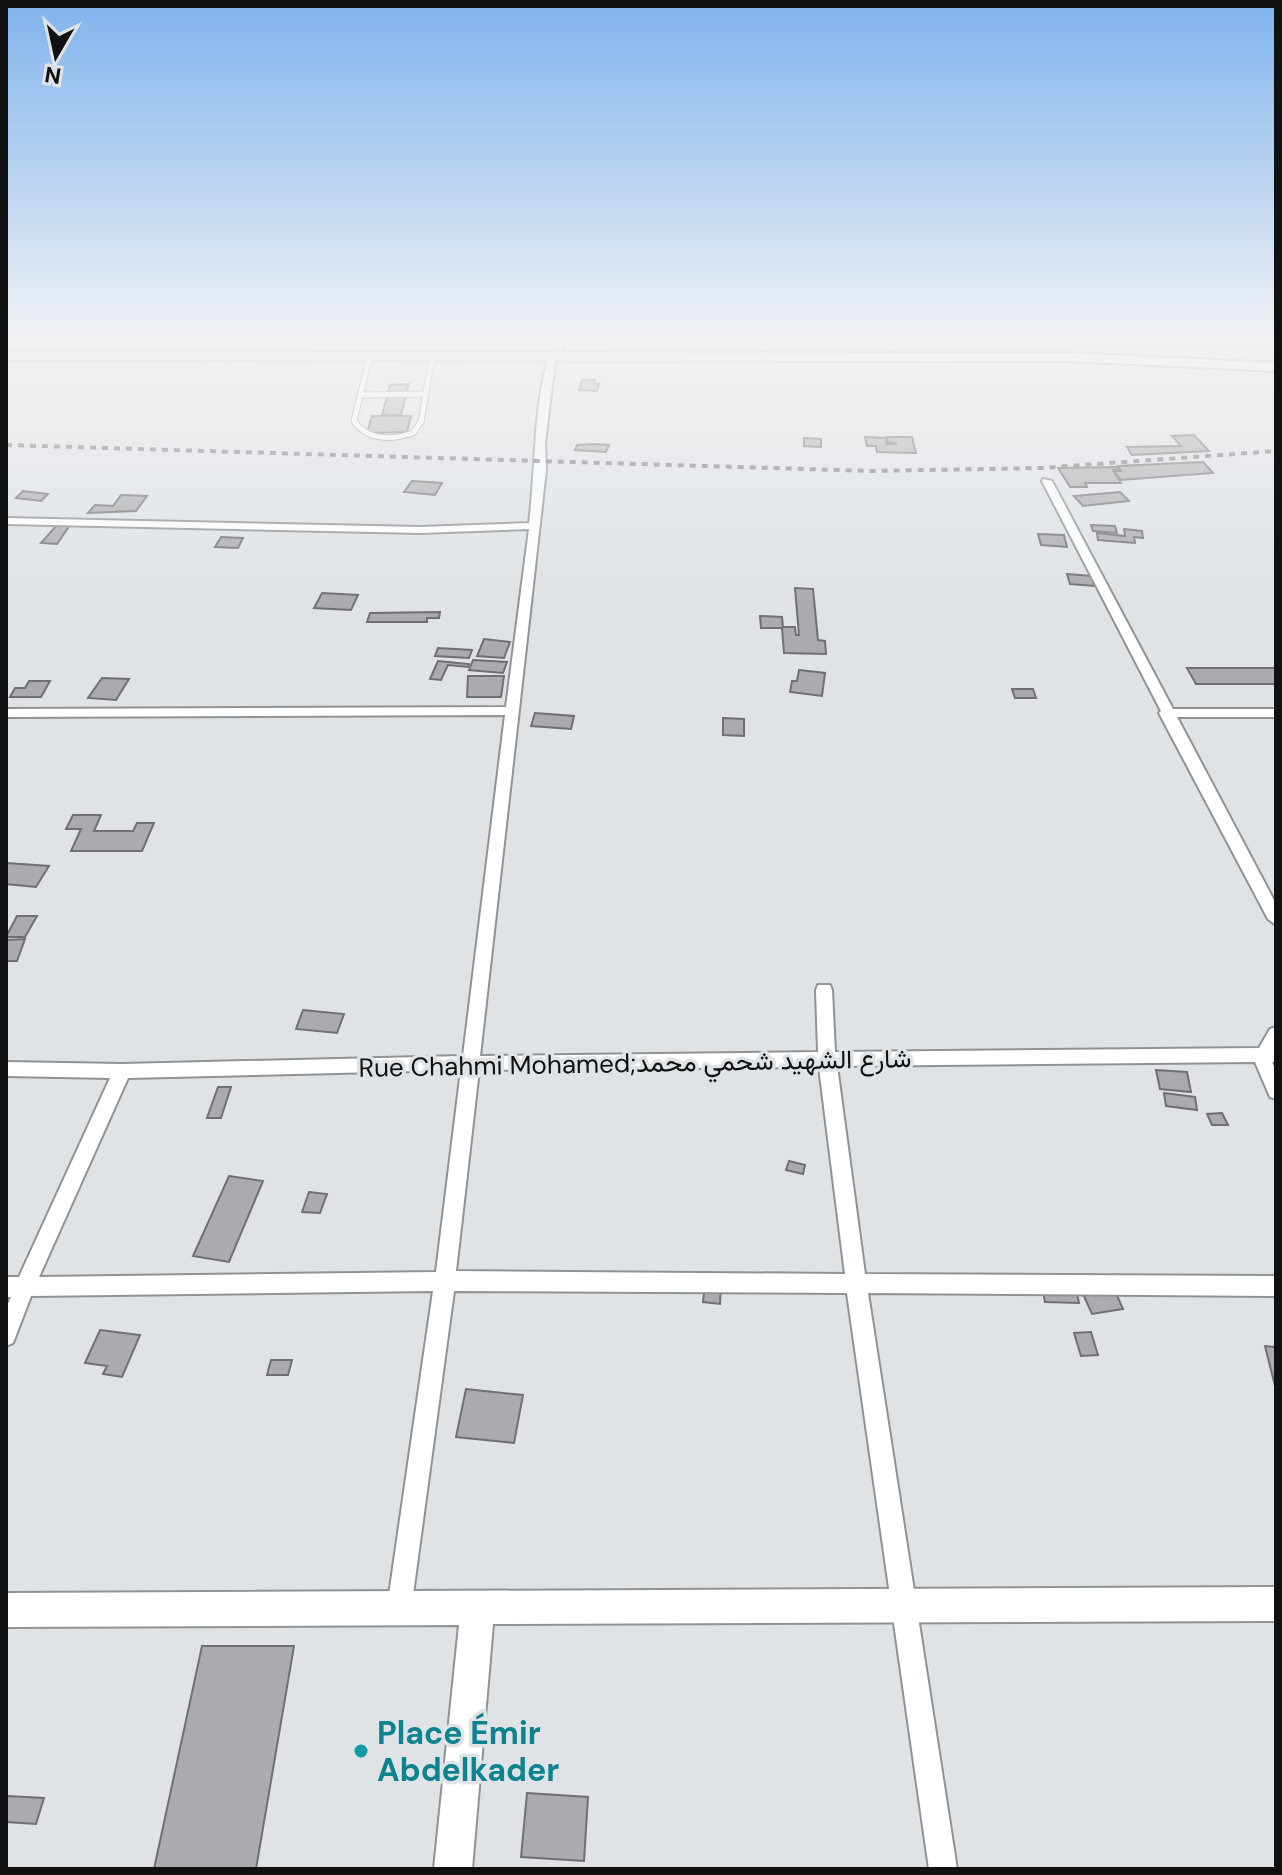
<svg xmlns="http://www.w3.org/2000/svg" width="1282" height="1875" viewBox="0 0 1282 1875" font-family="'DM Sans',Vazirmatn,sans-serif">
	<rect width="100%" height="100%" fill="#dfe3e6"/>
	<g fill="#ababaf" stroke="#706f73" stroke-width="2">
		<polygon points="582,380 595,380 594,384 599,384 597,391 579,390"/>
		<polygon points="409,384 401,415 382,415 390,385"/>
		<polygon points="372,416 411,416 407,432 367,433"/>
		<polygon points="1194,435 1209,451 1132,455 1127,447 1181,446 1172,436"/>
		<polygon points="865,437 886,438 887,444 897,444 888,442 887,437 912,437 916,453 877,452 876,446 867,446"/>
		<polygon points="804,438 821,439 821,447 804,446"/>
		<polygon points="594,444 609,445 606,452 575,450 577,445"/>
		<polygon points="1203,462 1213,473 1121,480 1114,471 1121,471 1118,466"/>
		<polygon points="1118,467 1120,470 1113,470 1121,483 1085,483 1087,487 1070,487 1058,468"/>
		<polygon points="412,481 442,483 435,495 404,492"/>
		<polygon points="23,491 48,494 41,501 16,498"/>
		<polygon points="1120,492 1129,501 1083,506 1074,496"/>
		<polygon points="121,495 147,496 136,511 88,513 95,505 113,506"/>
		<polygon points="58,524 70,525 57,544 41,543"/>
		<polygon points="1091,525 1115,526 1117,533 1093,531"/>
		<polygon points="1124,529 1142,531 1143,538 1134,537 1135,543 1098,540 1097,533 1125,536"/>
		<polygon points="1038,534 1064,535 1067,547 1041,545"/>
		<polygon points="221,537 243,538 238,548 215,547"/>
		<polygon points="1067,574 1092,576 1094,586 1070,584"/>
		<polygon points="795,588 813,589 818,640 825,641 826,654 784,653 782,628 761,628 760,616 782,617 783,627 795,627 796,635 799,635"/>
		<polygon points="322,593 358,595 351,610 314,608"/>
		<polygon points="440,612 439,618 427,618 427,622 367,622 370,613"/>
		<polygon points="484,639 510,642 504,658 477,656"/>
		<polygon points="438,648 472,650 469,658 435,656"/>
		<polygon points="473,660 507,662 503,673 469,670"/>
		<polygon points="438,661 469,664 468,667 448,665 441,680 430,679"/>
		<polygon points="1187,668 1276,668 1276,684 1196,684"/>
		<polygon points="799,670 825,673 822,696 790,692 792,681 797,681"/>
		<polygon points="468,676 504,676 501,697 467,697"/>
		<polygon points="102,678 129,679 116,700 88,698"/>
		<polygon points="29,681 50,681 41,697 10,697 15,688 25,688"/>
		<polygon points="1012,689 1033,689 1036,698 1015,698"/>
		<polygon points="535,713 574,716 571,729 531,726"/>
		<polygon points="723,718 744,719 744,736 723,735"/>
		<polygon points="73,815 101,815 94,831 133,831 137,823 154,823 142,851 71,851 81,829 66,829"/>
		<polygon points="6,863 49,866 36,887 6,884"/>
		<polygon points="17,916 37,916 25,937 6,937"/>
		<polygon points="25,939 17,961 6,961 6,940"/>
		<polygon points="303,1010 344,1014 337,1033 296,1029"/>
		<polygon points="1156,1070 1187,1072 1191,1092 1160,1089"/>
		<polygon points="218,1087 231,1087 221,1118 207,1118"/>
		<polygon points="1164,1093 1195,1097 1197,1110 1166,1106"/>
		<polygon points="1222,1113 1228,1125 1212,1125 1207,1114"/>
		<polygon points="789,1161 805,1165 803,1174 786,1170"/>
		<polygon points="229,1176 263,1181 229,1262 193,1256"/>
		<polygon points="309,1192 327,1194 320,1213 302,1212"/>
		<polygon points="1110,1280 1123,1309 1092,1314 1079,1285"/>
		<polygon points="1041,1282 1075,1284 1079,1303 1045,1302"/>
		<polygon points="705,1284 721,1286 720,1304 703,1302"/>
		<polygon points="100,1330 140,1335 122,1377 103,1374 107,1366 85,1363"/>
		<polygon points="1091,1332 1098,1355 1081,1356 1074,1333"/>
		<polygon points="1265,1346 1276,1347 1276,1390"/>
		<polygon points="271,1360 292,1360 288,1375 267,1375"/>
		<polygon points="466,1389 523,1395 514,1443 456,1437"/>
		<polygon points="202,1646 294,1646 256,1869 154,1869"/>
		<polygon points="527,1793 588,1797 584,1861 521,1857"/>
		<polygon points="7,1796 44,1798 36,1824 6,1822"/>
	</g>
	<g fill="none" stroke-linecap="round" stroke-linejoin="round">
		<g stroke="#909396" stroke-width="7">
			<g id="service">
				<path d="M370,356L354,421C368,441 392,440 413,433L421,422L432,357"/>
				<polyline points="360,395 425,394"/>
			</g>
		</g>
		<g stroke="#909396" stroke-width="4">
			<g id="minor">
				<polygon points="555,341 563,341 562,351 556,351"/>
				<path d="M548,359L555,361L545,443L546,470L480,1056L818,1052L816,990L818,985H830L832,990L835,1052L1259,1048L1270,1029L1276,1027V1062H1272L1276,1071V1099L1270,1097L1255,1062L837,1066L865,1274L1276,1276V1296L868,1293L957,1869H929L847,1293L454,1291L411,1609L408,1618L399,1621L390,1618L387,1609L433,1291L31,1296L13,1343L6,1346V1308L11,1297H6V1277H19L110,1078L6,1076V1062L122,1064L463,1056L505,715L6,717V709L506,707L529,529L420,533L6,524V518L420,527L529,523C536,469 533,411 548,359ZM819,1067L845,1274L456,1271L479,1070ZM461,1070L436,1272L39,1277L128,1078Z"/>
				<polygon points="1043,479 1052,481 1173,709 1276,709 1276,717 1177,717 1276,904 1276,925 1268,919 1159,713 1161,711 1042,481"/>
			</g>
		</g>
		<g stroke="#909396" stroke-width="4">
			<polygon id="secondary" points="1276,1587 1276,1621 493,1624 472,1869 434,1869 459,1625 6,1627 6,1593"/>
		</g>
		<g stroke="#909396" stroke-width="4">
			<polygon id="trunk" points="6,352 1070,353 1276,363 1276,371 1070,361 6,360"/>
		</g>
		<use href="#service" stroke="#fff" stroke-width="5"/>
		<use href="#minor" fill="#fff" fill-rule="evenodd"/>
		<use href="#secondary" fill="#fff" fill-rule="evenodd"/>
		<use href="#trunk" fill="#fff" fill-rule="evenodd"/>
		<polyline stroke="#727476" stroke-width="4" stroke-dasharray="6 6" stroke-linecap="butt" points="6,445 872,471 1041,468 1276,451"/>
	</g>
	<linearGradient id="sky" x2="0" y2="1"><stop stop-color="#80b3ed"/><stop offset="0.56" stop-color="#f1f2f4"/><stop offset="1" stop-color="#f1f2f4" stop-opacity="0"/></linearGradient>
	<rect width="1282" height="604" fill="url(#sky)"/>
	<circle fill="#0f9aa8" stroke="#dfe3e6" stroke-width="3" cx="361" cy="1751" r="8"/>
	<g text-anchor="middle" stroke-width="7" stroke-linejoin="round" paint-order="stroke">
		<g font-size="26" fill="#101112" stroke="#dfe3e6">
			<text transform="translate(635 1063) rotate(-1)" y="9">Rue Chahmi Mohamed;شارع الشهيد شحمي محمد</text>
		</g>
		<g font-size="32" font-weight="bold" fill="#0d838f" stroke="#dfe3e6" text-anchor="start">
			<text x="377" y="1744">Place Émir<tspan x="377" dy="37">Abdelkader</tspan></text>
		</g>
	</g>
	<rect width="1282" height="1875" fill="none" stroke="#101112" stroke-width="16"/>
	<g transform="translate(56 56) rotate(189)" stroke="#dfe3e6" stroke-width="6" paint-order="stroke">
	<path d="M0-6L14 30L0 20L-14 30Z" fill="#101112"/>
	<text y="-12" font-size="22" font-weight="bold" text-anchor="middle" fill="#101112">N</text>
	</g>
</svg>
